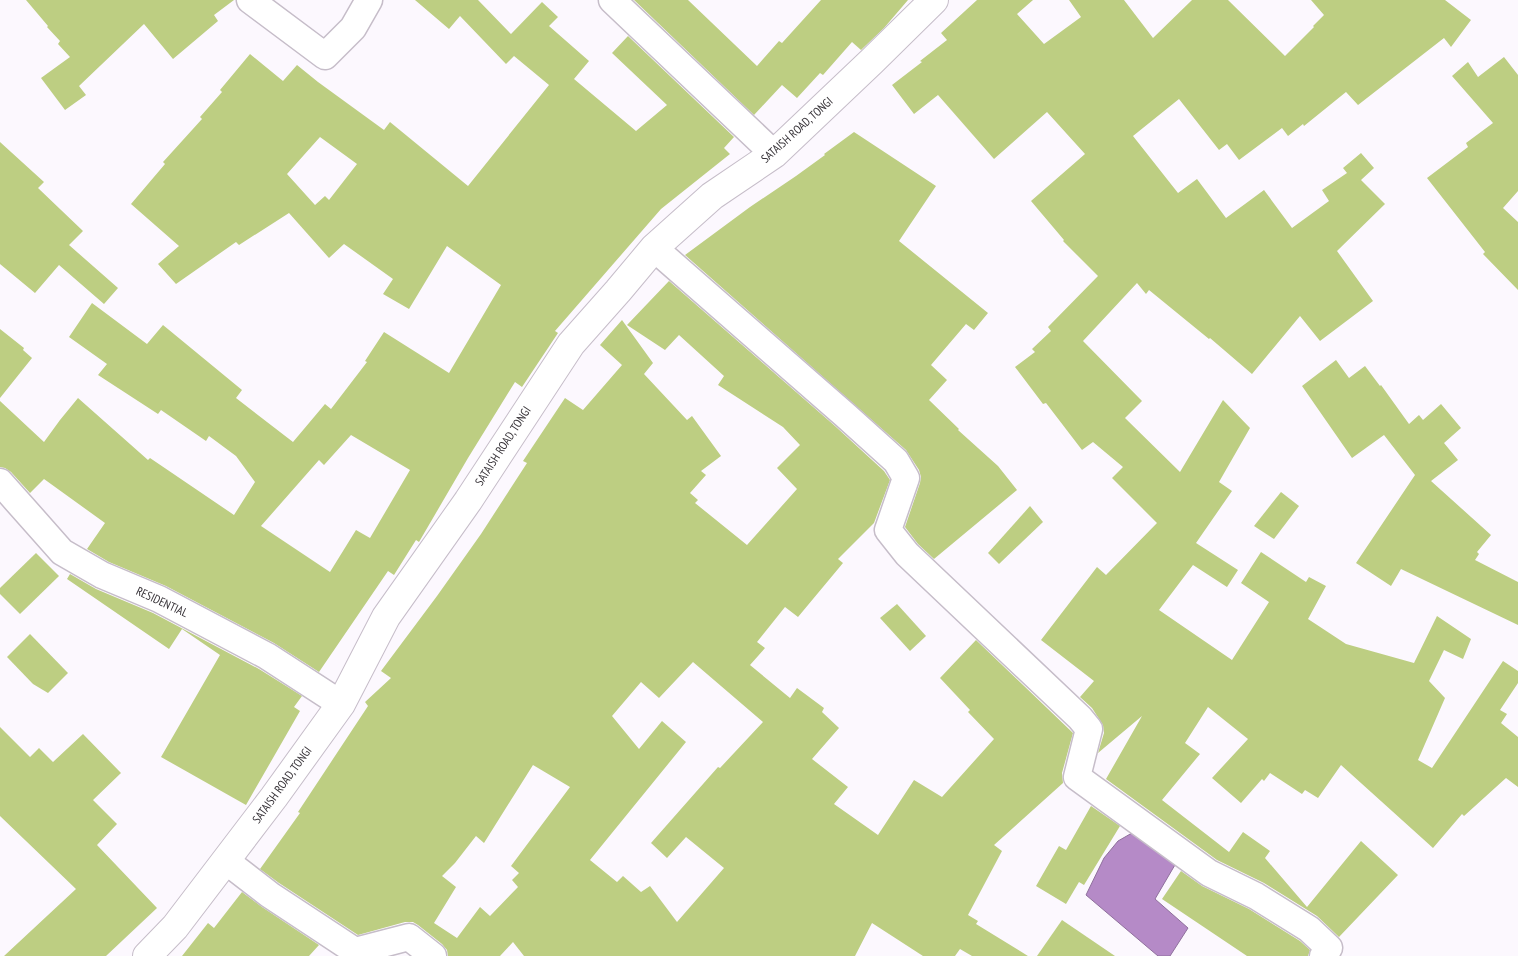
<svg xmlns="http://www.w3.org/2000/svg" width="1518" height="956" viewBox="0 0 1518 956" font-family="'PT Sans Narrow',sans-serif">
	<rect width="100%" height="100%" fill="#fcf8fe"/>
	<polygon fill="#b58ac7" stroke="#8f709c" points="1132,833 1179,858 1155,899 1188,928 1170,956 1158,956 1086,895 1104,858 1118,841"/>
	<g fill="#bdce82" fill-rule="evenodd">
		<polygon points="26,0 234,0 214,15 218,21 173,59 144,24 79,86 86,95 65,110 41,78 70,57 58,44 60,41 47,27 48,26"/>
		<path d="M415,0H478L511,34L542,2L558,17L549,26L589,61L574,79L636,131L667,105L612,53L628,36L734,137L724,148L730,154L661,209L555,331L558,333L522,387L515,382L468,458L419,542L416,540L394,575L388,571L319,672L274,643L166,586L109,562L87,549L105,523L44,479L30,493L11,472L5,468L0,467V401L44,442L60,420L78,398L148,460L150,458L234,515L255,482L236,456L209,436L206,441L161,410L158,414L98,375L107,364L69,337L92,303L147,344L163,325L242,390L236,398L293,442L325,404L331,409L367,362L365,361L384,332L449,373L501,285L447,246L409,309L383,294L393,279L344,244L329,258L289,213L239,245L236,242L176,284L158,264L179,246L131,204L165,164L163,162L202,119L200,117L222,92L220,90L250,54L283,81L297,65L318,82L384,130L390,122L468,186L549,85L514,56L506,64L460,16L449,29ZM320,137L357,164L329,200L325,196L315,205L287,174ZM351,435L410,470L370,538L356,530L330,572L261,526L319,460L324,465Z"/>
		<polygon points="634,0 688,0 757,66 779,41 782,43 821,0 908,0 884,28 861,50 852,42 823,75 820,73 797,98 782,85 754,115"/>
		<polygon points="977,0 1033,0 1017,14 1044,44 1081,17 1069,0 1124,0 1153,38 1192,0 1228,0 1285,56 1314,27 1313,26 1324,15 1311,0 1445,0 1471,20 1451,47 1444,38 1358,105 1346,92 1304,126 1303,124 1288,136 1282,128 1239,160 1227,144 1219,150 1179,99 1133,136 1178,193 1197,179 1226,218 1264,190 1292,228 1329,201 1322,190 1347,173 1343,168 1361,153 1374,168 1361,180 1385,204 1337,251 1373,301 1320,341 1300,316 1252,374 1210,338 1209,339 1149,290 1146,294 1137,283 1083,341 1142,401 1125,418 1180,472 1223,400 1250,428 1219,482 1232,491 1196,543 1238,570 1227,587 1193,565 1159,610 1232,660 1269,602 1241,583 1261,552 1306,582 1309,577 1326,586 1308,619 1346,644 1414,663 1437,616 1471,639 1463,659 1444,650 1429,681 1445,698 1418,760 1432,768 1503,661 1518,671 1518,683 1500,710 1507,714 1501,723 1518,737 1518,787 1506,778 1464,816 1462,814 1433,848 1341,765 1318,798 1305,790 1302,794 1270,773 1264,781 1262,779 1241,803 1212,778 1248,739 1208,707 1185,743 1200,754 1162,800 1229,852 1243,832 1270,851 1265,858 1307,907 1361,841 1398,875 1339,937 1317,916 1264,883 1217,860 1106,779 1142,716 1098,753 1104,733 1103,725 1092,708 1080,697 1094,681 1041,640 1097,567 1106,575 1157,523 1112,478 1123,467 1093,442 1082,450 1046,403 1043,404 1015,367 1035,352 1032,349 1051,331 1048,327 1098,276 1063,241 1064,240 1031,201 1085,154 1047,112 994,159 938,95 914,114 892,85 922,62 920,61 947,40 941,33"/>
		<polygon points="1504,57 1518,75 1518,191 1503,208 1518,222 1518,290 1483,254 1485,252 1427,178 1468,147 1466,143 1493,123 1452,76 1468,62 1478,77"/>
		<polygon points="854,132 936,186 899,241 988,313 974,330 966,324 931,365 947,380 929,400 959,429 958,430 998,466 1017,490 934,559 918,544 905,527 920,483 921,477 919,470 906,450 685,255 750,207 796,176 825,155 824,154"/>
		<polygon points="0,142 44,182 38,188 83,231 69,245 118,288 104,304 59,265 35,293 0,264"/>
		<path d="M669,281L835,426L884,471L890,480L874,523L838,559L843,563L798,617L785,607L757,642L765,648L750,665L790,698L797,688L824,708L822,712L839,728L812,759L848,787L834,804L878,835L914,780L942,797L994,739L968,712L970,710L940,678L976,640L1073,733L1062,773L1063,783L994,845L1002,851L968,915L978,921L976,924L1028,956H972L960,949L955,956H923L872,923L855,956H524L513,942L500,956H448L447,950L442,944L418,925L413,922H405L358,935L279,883L260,869L300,813L298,812L368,706L365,702L391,678L381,671L437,596L481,534L527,463L523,461L565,398L583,410L622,365L600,345L622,320L653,363L644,374L687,420L692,416L721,456L701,471L706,475L690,493L698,500L695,503L747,545L797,489L777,468L800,445L783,427L718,385L724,376L679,335L665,350L627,325ZM693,662L763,722L720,768L718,767L651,843L667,858L686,837L724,868L677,922L650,886L641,892L623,876L617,882L590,860L686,742L662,721L639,749L612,716L641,682L659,698ZM533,765L570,787L511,866L519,873L512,880L518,887L490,916L480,907L457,938L434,923L456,887L442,876L455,863L476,836L484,843Z"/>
		<polygon points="0,329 24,348 23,350 32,358 0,398"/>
		<polygon points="1336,360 1349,378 1365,366 1380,386 1381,385 1409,424 1419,415 1423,420 1441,404 1461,428 1444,443 1458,460 1431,481 1491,535 1477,552 1479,554 1475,560 1518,582 1518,625 1401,569 1391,586 1356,563 1415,475 1384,435 1352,458 1302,386"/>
		<polygon points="1281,492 1299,506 1274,539 1254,526"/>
		<polygon points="1030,506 1043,522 999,564 988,553"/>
		<polygon points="36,553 59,576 20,614 0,594 0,588"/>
		<polygon points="70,574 96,589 153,613 259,669 302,696 294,707 300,711 246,805 161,757 220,655 182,629 169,649 67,579"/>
		<polygon points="897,604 926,636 910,651 880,618"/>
		<polygon points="30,634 68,673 48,693 33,684 7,657"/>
		<polygon points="0,727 30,757 39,748 53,762 83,734 121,773 93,800 117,824 97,845 157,908 106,956 4,956 76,889 0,816"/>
		<polygon points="1091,806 1120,826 1084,885 1079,882 1066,904 1036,886 1059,846 1066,850"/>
		<polygon points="1181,871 1202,886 1249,909 1300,941 1310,950 1308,956 1247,956 1162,899"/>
		<polygon points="242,892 262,907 319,945 309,956 182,956 208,923 214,928"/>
		<polygon points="1062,920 1115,956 1037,956"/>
	</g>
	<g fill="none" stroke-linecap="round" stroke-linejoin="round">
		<g stroke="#c6bdc9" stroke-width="29">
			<g id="street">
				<polyline points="250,0 325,56 353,28 369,0"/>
				<polyline points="612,0 774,154"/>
				<polyline points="654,248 845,415 896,461 906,478 888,530 907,554 1080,718 1089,729 1077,777 1209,873 1256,896 1309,929 1329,948 1323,956"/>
				<polyline points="0,482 62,552 102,575 159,599 267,656 341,704"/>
				<polyline points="226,861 270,895 355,951 409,937 433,956"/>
			</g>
		</g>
		<g stroke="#c6bdc9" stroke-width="30">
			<polyline id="secondary" points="147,956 175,927 274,797 341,704 386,617 468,501 571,344 618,291 654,248 712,196 774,154 872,61 934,0"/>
		</g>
		<use href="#street" stroke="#fff" stroke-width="26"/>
		<use href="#secondary" stroke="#fff" stroke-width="28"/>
	</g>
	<g text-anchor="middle" stroke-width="4.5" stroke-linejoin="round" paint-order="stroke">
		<g font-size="12" fill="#373338" stroke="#fff">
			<text transform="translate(797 130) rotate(-42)" y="4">SATAISH ROAD, TONGI</text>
			<text transform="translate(503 446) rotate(-57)" y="4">SATAISH ROAD, TONGI</text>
			<text transform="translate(162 602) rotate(25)" y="4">RESIDENTIAL</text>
			<text transform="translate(282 785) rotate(-54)" y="4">SATAISH ROAD, TONGI</text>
		</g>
	</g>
</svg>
